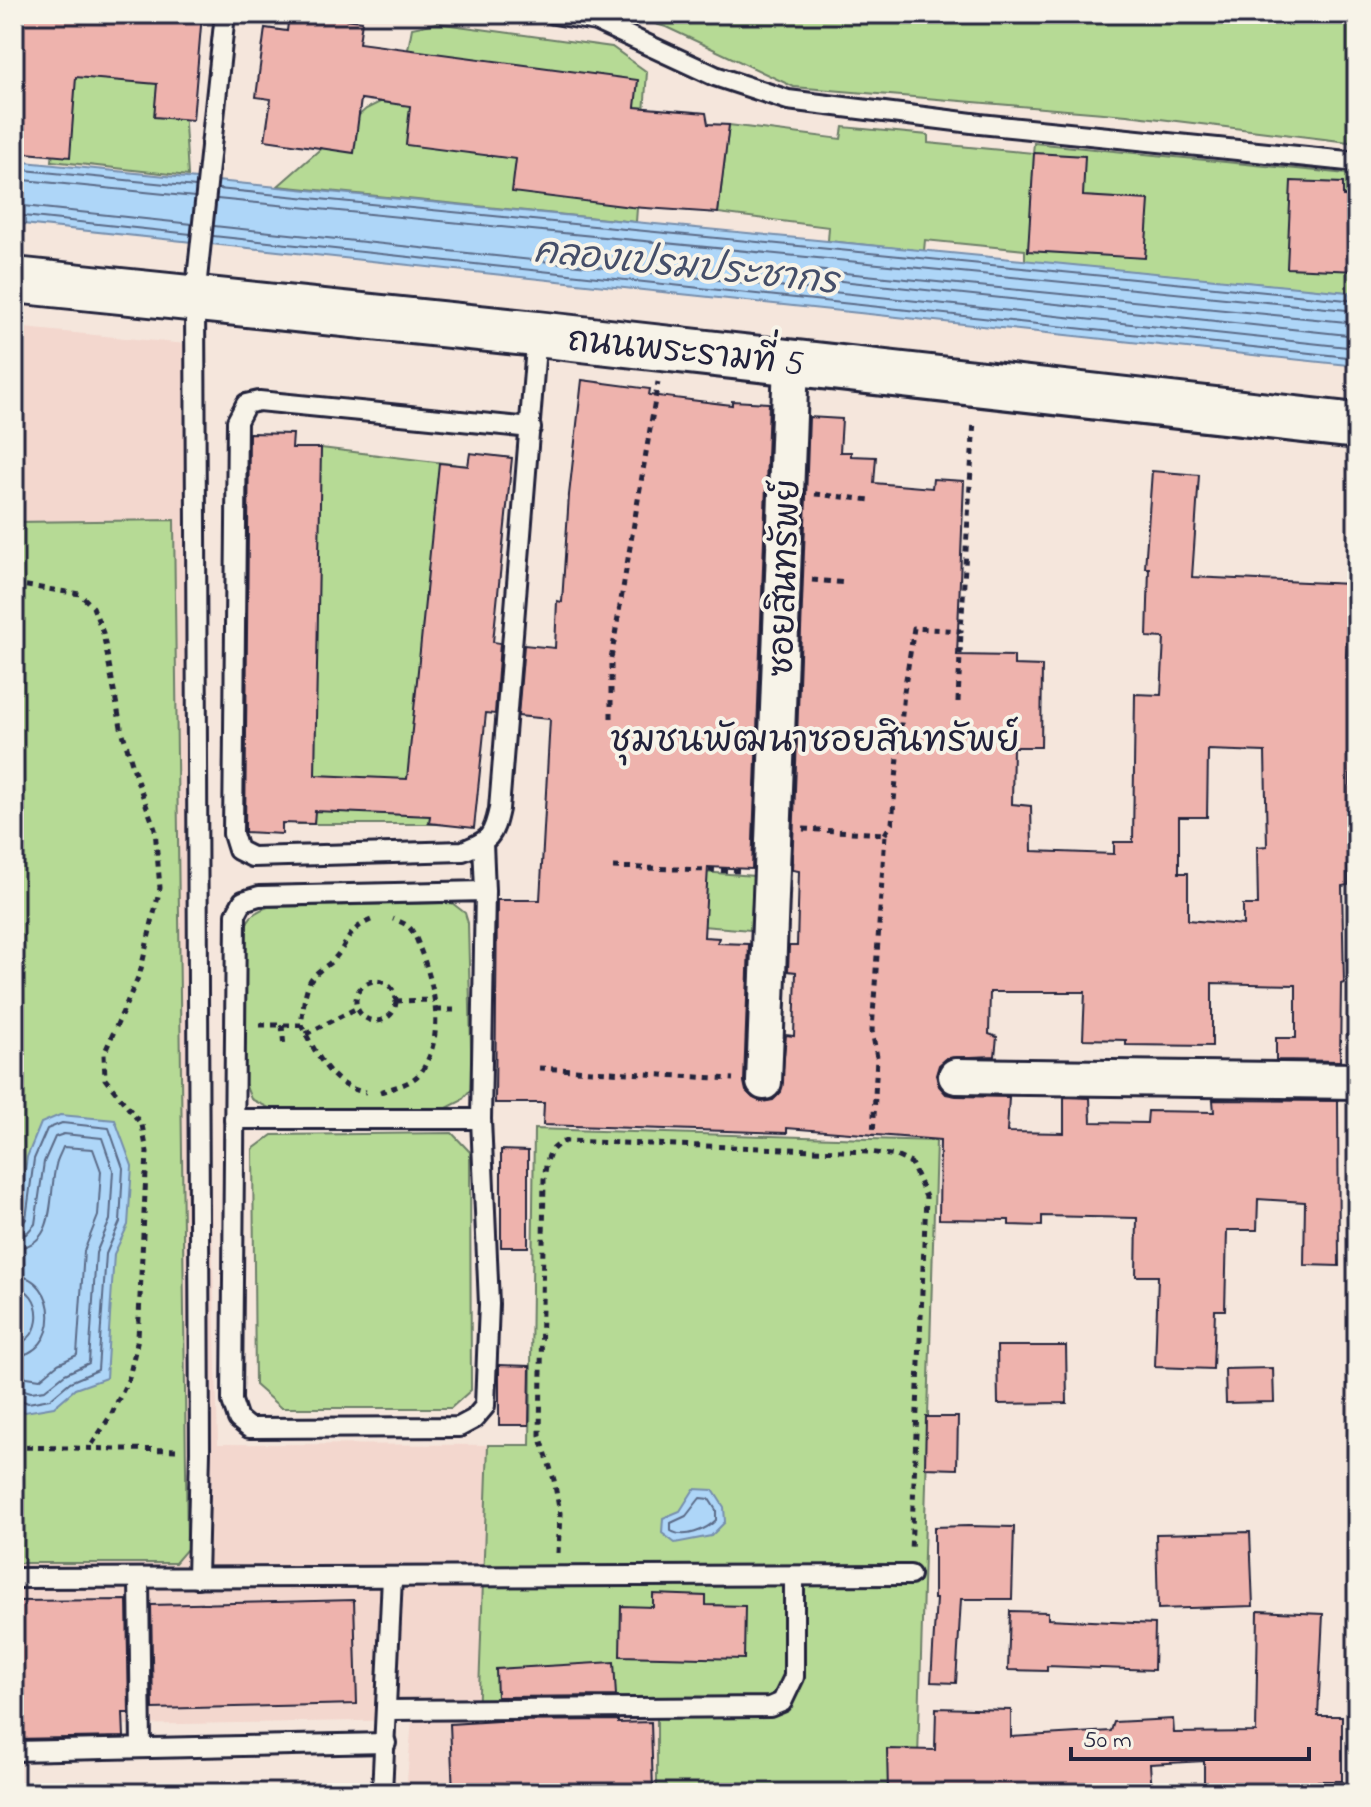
<svg xmlns="http://www.w3.org/2000/svg" width="1371" height="1807" viewBox="0 0 1371 1807" font-family="'Indie Flower','Playpen Sans Thai',sans-serif">
	<rect width="100%" height="100%" fill="#f5e6dc"/>
	<filter id="ink" filterUnits="userSpaceOnUse"><feTurbulence type="fractalNoise" baseFrequency=".0125" numOctaves="2"/><feDisplacementMap in="SourceGraphic" scale="16" xChannelSelector="R" yChannelSelector="G"/><feConvolveMatrix kernelMatrix="1 2 1 2 8 2 1 2 1" color-interpolation-filters="sRGB"/></filter>
	<g filter="url(#ink)">
		<polygon fill="#f3d7ce" points="14,327 206,346 211,1178 218,1444 530,1445 534,1129 936,1141 917,1793 406,1793 412,1720 14,1727"/>
		<g fill="#b6da95" stroke="#6c7e68" stroke-width="2">
			<polygon points="621,14 1357,14 1357,143 1127,115 794,87 666,27"/>
			<polygon points="436,23 612,47 647,72 636,222 278,186 366,109 400,92 412,28"/>
			<polygon points="64,34 181,54 188,176 52,161"/>
			<polygon points="729,125 841,139 843,127 928,135 928,143 1033,153 1034,143 1357,175 1355,293 1025,261 1025,250 925,240 924,251 828,241 829,227 718,213"/>
			<polygon points="321,448 468,466 446,824 298,824"/>
			<polygon points="174,520 187,1549 175,1563 14,1563 14,522"/>
			<polygon points="612,865 754,876 750,930 690,925"/>
			<path d="M452,903L465,913L468,923L472,1088L461,1101L443,1110L271,1109L251,1099L244,1081L242,943C245,924 248,913 268,907Z"/>
			<polygon points="534,1129 936,1141 917,1793 726,1793 657,1789 657,1717 478,1719 488,1445 530,1445"/>
			<polygon points="452,1133 470,1152 471,1390 451,1408 281,1408 255,1385 253,1149 272,1135"/>
		</g>
		<g fill="#aed6f8" stroke="#768eac" stroke-width="2">
			<polygon points="14,161 1357,293 1357,366 14,223"/>
			<polygon points="60,1115 115,1120 132,1166 128,1225 114,1254 106,1378 75,1389 54,1407 25,1412 14,1403 14,1341 19,1319 15,1240 27,1157 41,1123"/>
			<polygon points="694,1489 713,1490 724,1507 725,1522 711,1536 675,1543 662,1533 663,1518 680,1511"/>
		</g>
		<g fill="none" stroke-linecap="round" stroke-linejoin="round">
			<g stroke="#5a6a87" stroke-width="2">
				<polyline points="14,169 196,187"/>
				<polyline points="14,179 195,197"/>
				<polyline points="218,189 1357,301"/>
				<polyline points="217,199 1357,311"/>
				<polyline points="14,205 192,224"/>
				<polyline points="14,215 191,234"/>
				<polyline points="214,226 1357,348"/>
				<polyline points="213,236 1357,358"/>
				<polyline points="1357,323 814,270 810,273 813,278 1357,336"/>
				<polyline points="14,1226 21,1225 26,1219 34,1159 47,1129 62,1123 109,1128 123,1168 120,1222 106,1254 98,1370 70,1382 50,1399 28,1403 14,1397"/>
				<polyline points="14,1236 26,1234 35,1224 44,1162 55,1137 64,1134 102,1138 113,1170 110,1220 96,1253 89,1363 65,1374 45,1390 31,1392 14,1387"/>
				<path d="M14,1248C58,1247 48,1195 56,1165C57,1159 61,1153 63,1147L93,1149L101,1171L98,1216L84,1251L77,1355L58,1364L40,1379L14,1375"/>
				<path d="M14,1275C61,1277 61,1355 14,1356"/>
				<path d="M14,1287C45,1289 45,1342 14,1344"/>
				<path d="M700,1498L709,1499L716,1510V1520C706,1530 685,1539 671,1531V1523L686,1516Z"/>
			</g>
		</g>
		<g fill="#eeb3ad" stroke="#22223b" stroke-width="2" fill-rule="evenodd">
			<polygon points="14,14 115,22 116,14 202,14 193,120 154,117 157,84 76,77 70,157 14,152"/>
			<polygon points="289,14 335,14 334,18 362,21 359,43 638,80 635,107 706,113 708,124 729,125 718,213 631,207 512,192 516,159 406,145 410,106 361,99 354,153 265,140 271,99 256,97 265,28 287,31"/>
			<polygon points="1034,153 1085,156 1083,196 1149,200 1145,258 1028,251"/>
			<polygon points="1291,181 1343,183 1343,196 1357,197 1357,271 1287,268"/>
			<path d="M582,380L650,389L649,395L732,405V401L769,403L752,869L708,867L704,937L719,938L717,943L749,944L744,1082L746,1091L753,1098L762,1102L773,1100L781,1092L786,1035L794,1036L796,972L788,971L789,946H797L799,871L792,870L809,417L842,419L840,452H851V456L876,457L874,483L932,488L933,479L964,481L957,655L1014,656V665L1042,666L1041,747H1013L1012,804L1031,806L1032,851L1114,854V842H1133L1135,694L1161,695L1164,638L1147,637L1149,568H1145L1152,471L1199,475L1192,577L1350,584L1346,657H1352L1348,885L1342,886L1344,983L1341,984L1340,1061L1276,1060V1038H1296V985L1212,983V1046L1126,1045V1040L1083,1039L1085,992H990L989,1034L997,1037L995,1056L947,1058L939,1065L936,1075L939,1086L946,1094L956,1096L1009,1097L1007,1132L1064,1133V1097L1090,1098L1091,1122L1147,1123L1148,1111L1214,1112L1213,1100L1338,1101L1339,1266L1304,1265L1305,1202L1258,1199L1257,1230H1227L1225,1310H1215L1213,1369L1155,1367L1158,1276H1136L1137,1218L1042,1216V1226L1009,1225V1220L939,1219L940,1140L787,1128V1133L543,1125L544,1103H495L497,900H540L542,865L550,719L518,716L524,645L555,648L557,601L562,602L569,495ZM1208,750L1265,752L1267,846L1257,847L1258,905H1243V925L1188,920V873H1179V817H1207Z"/>
			<polygon points="249,433 293,434 292,448 321,448 315,775 407,779 439,463 468,466 470,453 512,458 493,642 500,643 495,714 486,713 474,828 429,823 430,816 315,811 314,824 282,823 282,834 245,832"/>
			<polygon points="501,1150 528,1151 528,1247 501,1247"/>
			<polygon points="997,1346 1066,1346 1067,1403 998,1404"/>
			<polygon points="499,1365 530,1366 529,1425 499,1425"/>
			<polygon points="1273,1368 1274,1402 1226,1403 1225,1369"/>
			<polygon points="926,1417 958,1417 957,1469 925,1468"/>
			<polygon points="968,1526 1014,1527 1012,1599 961,1599 956,1683 931,1682 936,1599 934,1599 934,1527"/>
			<polygon points="1250,1532 1253,1606 1158,1609 1156,1534"/>
			<polygon points="653,1594 706,1596 706,1605 745,1606 744,1659 620,1656 621,1606 653,1607"/>
			<polygon points="127,1600 129,1713 123,1713 124,1737 14,1739 14,1601"/>
			<polygon points="354,1600 357,1704 153,1709 151,1605"/>
			<polygon points="1010,1611 1048,1612 1048,1619 1155,1624 1154,1670 1047,1666 1047,1671 1008,1670"/>
			<polygon points="1258,1611 1323,1614 1318,1716 1342,1716 1342,1781 1318,1781 1319,1793 1204,1793 1204,1761 1150,1764 1152,1793 888,1793 887,1749 935,1750 936,1708 1011,1710 1011,1737 1111,1731 1114,1722 1173,1719 1174,1733 1256,1732"/>
			<polygon points="614,1662 616,1696 497,1697 496,1669"/>
			<polygon points="618,1720 618,1723 651,1722 653,1793 453,1793 450,1724 498,1721"/>
		</g>
		<g fill="none" stroke-linecap="round" stroke-linejoin="round">
			<g stroke="#22223b" stroke-width="24">
				<g id="lane">
					<polyline points="554,14 596,21 715,76 788,100 980,124 1357,162"/>
					<path d="M531,428L259,401L246,404L237,421L233,834L238,850L252,857L463,851C490,840 493,837 499,809L537,334"/>
					<polyline points="483,843 485,891 481,1119 489,1304 485,1406 474,1419 459,1427 249,1428 238,1419 232,1401 236,914 243,901 259,896 485,891"/>
					<polyline points="234,1119 481,1119"/>
					<polyline points="14,1578 910,1575"/>
					<polyline points="139,1578 141,1748"/>
					<polyline points="197,1578 200,1451 195,298 225,14"/>
					<polyline points="387,1710 770,1707 782,1702 794,1677 794,1576"/>
					<polyline points="14,1751 386,1743"/>
					<polyline points="382,1793 392,1577"/>
				</g>
			</g>
			<g stroke="#22223b" stroke-width="40">
				<g id="street">
					<polyline points="956,1076 1357,1081"/>
					<polyline points="764,1082 791,362"/>
				</g>
			</g>
			<g stroke="#22223b" stroke-width="50">
				<polyline id="secondary" points="14,280 537,334 1357,426"/>
			</g>
			<g stroke="#22223b" stroke-width="5" stroke-dasharray="6 6" stroke-linecap="butt">
				<polyline points="815,494 871,500"/>
				<polyline points="812,580 847,583"/>
				<polyline points="14,584 80,594 93,607 103,633 121,727 138,783 155,829 160,888 140,973 104,1054 105,1079 142,1125 147,1152 138,1338 129,1378 111,1415 89,1449"/>
				<polyline points="958,702 961,631"/>
				<polyline points="611,718 611,659 658,382"/>
				<polyline points="803,829 885,834 872,1031 877,1057 873,1136"/>
				<polyline points="885,834 892,823 904,692 914,628 961,631 974,420"/>
				<polyline points="613,867 739,871"/>
				<circle cx="376" cy="1001" r="20"/>
				<polyline points="396,1001 434,1000"/>
				<polyline points="436,1010 459,1010"/>
				<path d="M260,1025H301C303,1010 304,994 310,981C316,971 325,968 333,960C349,944 346,930 371,920"/>
				<polyline points="282,1025 284,1048"/>
				<path d="M301,1025C316,1052 331,1088 366,1092"/>
				<polyline points="306,1034 357,1008"/>
				<polyline points="539,1068 733,1079"/>
				<path d="M380,1092C395,1087 414,1084 423,1069C445,1033 435,986 420,949C418,942 414,932 409,927C405,923 398,921 393,919"/>
				<polyline points="14,1447 177,1450"/>
				<path d="M558,1553L560,1513L554,1480L540,1435L544,1179C547,1160 547,1148 566,1141L870,1152L896,1156L911,1163L926,1197L911,1552"/>
			</g>
			<use href="#lane" stroke="#f7f3e8" stroke-width="18"/>
			<use href="#street" stroke="#f7f3e8" stroke-width="34"/>
			<use href="#secondary" stroke="#f7f3e8" stroke-width="44"/>
		</g>
	</g>
	<g text-anchor="middle" stroke-width="8" stroke-linejoin="round" paint-order="stroke">
		<g font-size="34" fill="#22223b" stroke="#f7f3e8">
			<text transform="translate(686 350) rotate(6)" y="12">ถนนพระรามที่ 5</text>
			<text transform="translate(783 578) rotate(-88)" y="12">ซอยสินทรัพย์</text>
		</g>
		<g font-size="36" font-style="italic" fill="#454f6a" stroke="#f7f3e8">
			<text transform="translate(686 264) rotate(6)" y="13">คลองเปรมประชากร</text>
		</g>
		<g font-size="36" fill="#22223b" stroke="#f7f3e8">
			<text x="815" y="751">ชุมชนพัฒนาซอยสินทรัพย์</text>
		</g>
	</g>
	<rect width="1371" height="1807" fill="none" stroke="#f7f3e8" stroke-width="48"/>
	<rect x="24" y="24" width="1323" height="1759" fill="none" stroke="#22223b" stroke-width="3" filter="url(#ink)"/>
	<path d="M1071 1747v12h238v-12" fill="none" stroke="#22223b" stroke-width="4"/>
	<text x="1083" y="1747" font-size="24" fill="#22223b" stroke="#f7f3e8" stroke-width="6" paint-order="stroke">50 m</text>
</svg>
